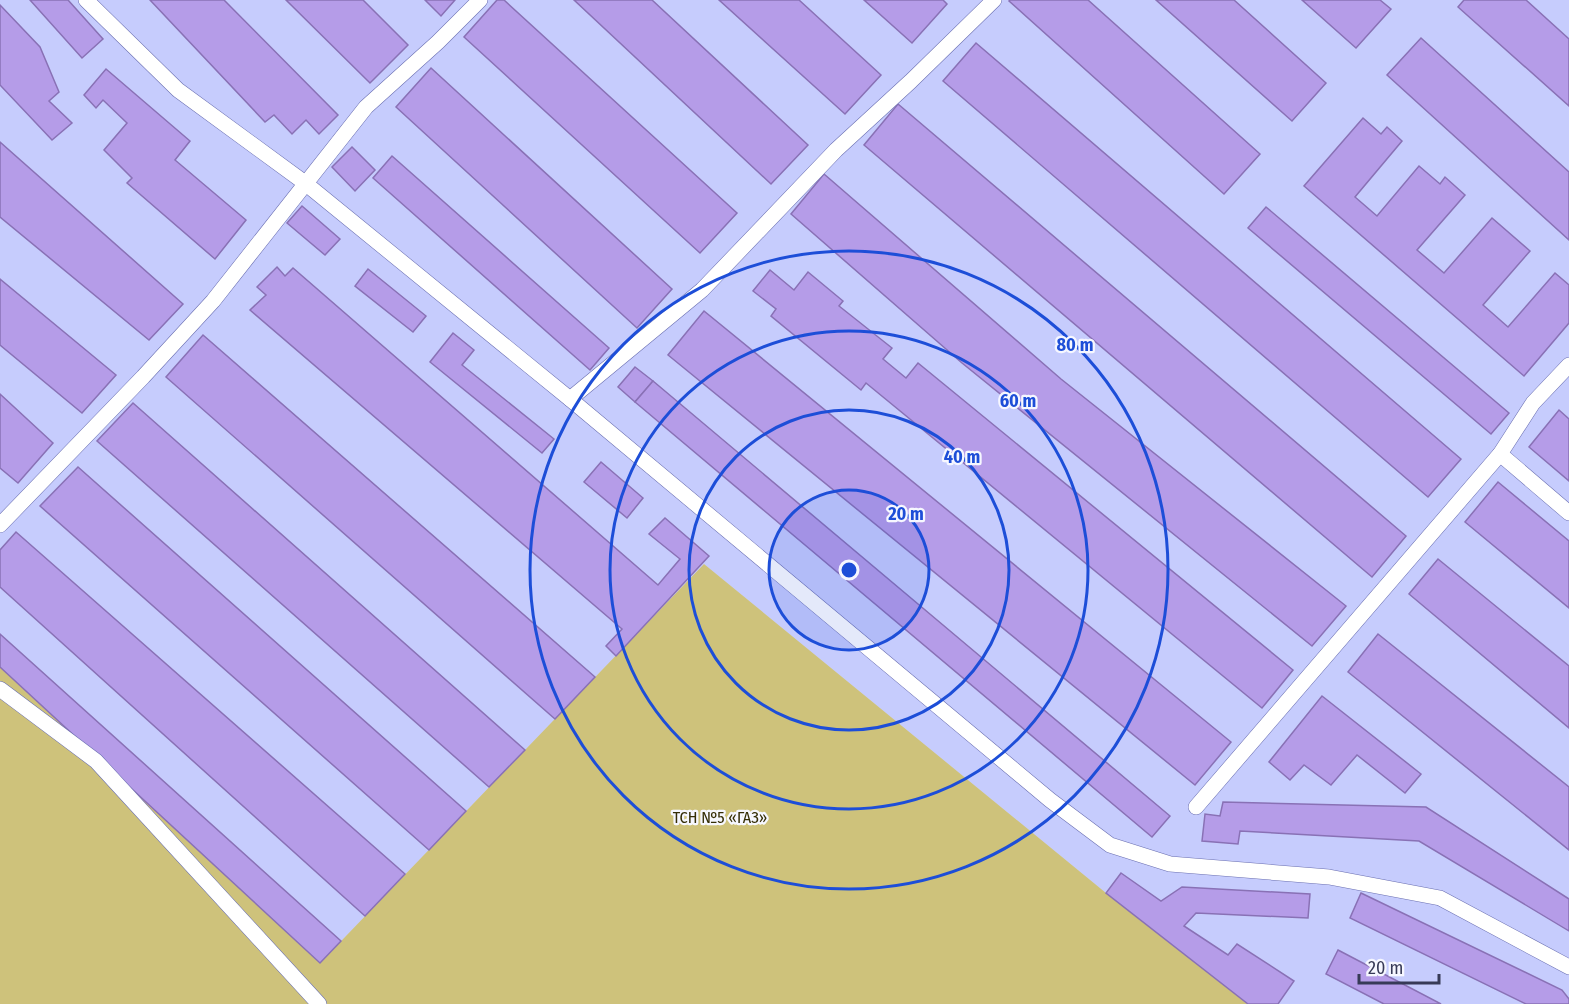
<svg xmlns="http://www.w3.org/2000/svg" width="1569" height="1004" viewBox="0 0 1569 1004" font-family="'Fira Sans Condensed',sans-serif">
	<rect width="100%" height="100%" fill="#d1d5f3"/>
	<polygon fill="#c6ccfd" points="0,0 1569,0 1569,1004 1248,1004 1106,893 704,564 320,963 0,667"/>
	<polygon fill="#cec27b" points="704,564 1106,893 1248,1004 0,1004 0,667 320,963"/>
	<g fill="#b59ce8" stroke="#8971b5" stroke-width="1.5">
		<polygon points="30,0 68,0 103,39 82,58"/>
		<polygon points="150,0 224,0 338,115 319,134 306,120 292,134 274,115 265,122"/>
		<polygon points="286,0 363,0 408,45 370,83"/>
		<polygon points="425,0 455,0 441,16"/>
		<polygon points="497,0 504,0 737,213 700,253 464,37"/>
		<polygon points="574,0 652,0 808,145 771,184"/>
		<polygon points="719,0 799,0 881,75 845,114"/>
		<polygon points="864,0 943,0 947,4 912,43"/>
		<polygon points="1010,0 1088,0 1260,154 1224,194 1009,1"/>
		<polygon points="1156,0 1234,0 1326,83 1292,121"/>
		<polygon points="1302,0 1380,0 1391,9 1356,48"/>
		<polygon points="1464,0 1526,0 1569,39 1569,106 1458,7"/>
		<polygon points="0,5 40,47 59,92 49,101 72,123 52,140 0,85"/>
		<polygon points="1421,38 1569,172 1569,240 1387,75"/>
		<polygon points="976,43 1461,459 1428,497 943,81"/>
		<polygon points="431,68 672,289 637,328 396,107"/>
		<polygon points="106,69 190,141 175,160 246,220 215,259 127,183 132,178 104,150 127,123 103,100 96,108 84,95"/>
		<polygon points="898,104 1406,536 1372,577 864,145"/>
		<polygon points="1363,118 1381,134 1387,127 1402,141 1355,197 1377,216 1419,166 1440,184 1445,177 1465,195 1417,250 1444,273 1492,218 1530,251 1483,305 1508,327 1555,273 1569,285 1569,323 1524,376 1304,186"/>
		<polygon points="0,142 183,304 149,340 0,217"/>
		<polygon points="352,147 375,170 355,191 332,167"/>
		<polygon points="392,156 609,348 590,370 373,178"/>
		<polygon points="824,174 1061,379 1346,606 1312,646 962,363 791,214"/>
		<polygon points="302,206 340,239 325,255 287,223"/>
		<polygon points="1266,207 1509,413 1491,434 1248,228"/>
		<polygon points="277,267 285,276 293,268 658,585 680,559 649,534 665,518 709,556 616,656 606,646 622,629 250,310 266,295 257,287"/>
		<polygon points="368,269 426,316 413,332 355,286"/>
		<polygon points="770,270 794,290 808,272 843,301 839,306 892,348 883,359 906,378 918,363 1293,670 1262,708 866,383 861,390 771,316 776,309 753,291"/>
		<polygon points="0,279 116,375 82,413 0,345"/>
		<polygon points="704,311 1231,742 1195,785 668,355"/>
		<polygon points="453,333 474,350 462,365 554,439 542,453 430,362"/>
		<polygon points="203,335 595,677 555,719 166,377"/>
		<polygon points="635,367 653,381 635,402 618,387"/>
		<polygon points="653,381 1170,816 1152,837 635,402"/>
		<polygon points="0,394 53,443 18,483 0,468"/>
		<polygon points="133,403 525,750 489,787 97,441"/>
		<polygon points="1559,410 1569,419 1569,481 1529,447"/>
		<polygon points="601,462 643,498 627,518 584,482"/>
		<polygon points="78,467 466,811 429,850 40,506"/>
		<polygon points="1498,482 1569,541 1569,608 1465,522"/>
		<polygon points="16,532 405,874 365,916 0,587 0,550"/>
		<polygon points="1438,559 1569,666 1569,728 1409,594"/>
		<polygon points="0,634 341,941 320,963 0,667"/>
		<polygon points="1378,634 1569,787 1569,850 1348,672"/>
		<polygon points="1322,696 1421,774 1405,793 1357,755 1331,785 1304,765 1290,780 1269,762"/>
		<polygon points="1223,802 1426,807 1569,899 1569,931 1419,841 1240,831 1238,844 1202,841 1205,814 1220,816"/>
		<polygon points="1121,873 1161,901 1182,887 1310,894 1308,918 1196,913 1184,926 1228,955 1237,944 1294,981 1278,1004 1248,1004 1106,893"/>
		<polygon points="1361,893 1562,990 1569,999 1569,1004 1526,1004 1350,918"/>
		<polygon points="1338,950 1441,1004 1384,1004 1326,974"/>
	</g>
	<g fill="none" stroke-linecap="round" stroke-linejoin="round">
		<g stroke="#6a6fb1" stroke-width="16">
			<g id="lane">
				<polyline points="86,0 178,90 305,183 570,399 1050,800 1110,845 1170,864 1329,877 1440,898 1569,967"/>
				<polyline points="570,399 702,290 836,150 911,81 994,0"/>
				<polyline points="1500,454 1569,513"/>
				<polyline points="0,525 143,377 213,301 366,107 438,42 480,0"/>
				<polyline points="0,689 96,761 319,1004"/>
				<polyline points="1196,807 1500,454 1533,403 1569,365"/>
			</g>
		</g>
		<use href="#lane" stroke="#fff" stroke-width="15"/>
	</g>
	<circle cx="849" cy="570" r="80" fill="#1d4ed8" fill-opacity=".12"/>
	<g fill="none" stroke="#1d4ed8" stroke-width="3">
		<circle cx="849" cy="570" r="80"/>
		<circle cx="849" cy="570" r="160"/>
		<circle cx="849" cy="570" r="239"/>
		<circle cx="849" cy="570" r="319"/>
	</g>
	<g text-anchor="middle" stroke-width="4.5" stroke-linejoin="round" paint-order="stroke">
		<g font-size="16" fill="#352e06" stroke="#f6f7ff">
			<text x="720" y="823">ТСН №5 «ГАЗ»</text>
		</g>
	</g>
	<circle cx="849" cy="570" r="9" fill="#1d4ed8" stroke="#f6f7ff" stroke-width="3"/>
	<g font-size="18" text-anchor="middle" font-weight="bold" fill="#1d4ed8" stroke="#f6f7ff" stroke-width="4.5" stroke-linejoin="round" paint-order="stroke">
		<text x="1075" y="351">80 m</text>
		<text x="1018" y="407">60 m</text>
		<text x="962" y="463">40 m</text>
		<text x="906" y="520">20 m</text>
	</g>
	<path d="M1359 974v9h80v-9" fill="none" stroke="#373a57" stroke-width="3"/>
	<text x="1368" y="974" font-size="18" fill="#373a57" stroke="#f6f7ff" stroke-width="4.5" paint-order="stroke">20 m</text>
</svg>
